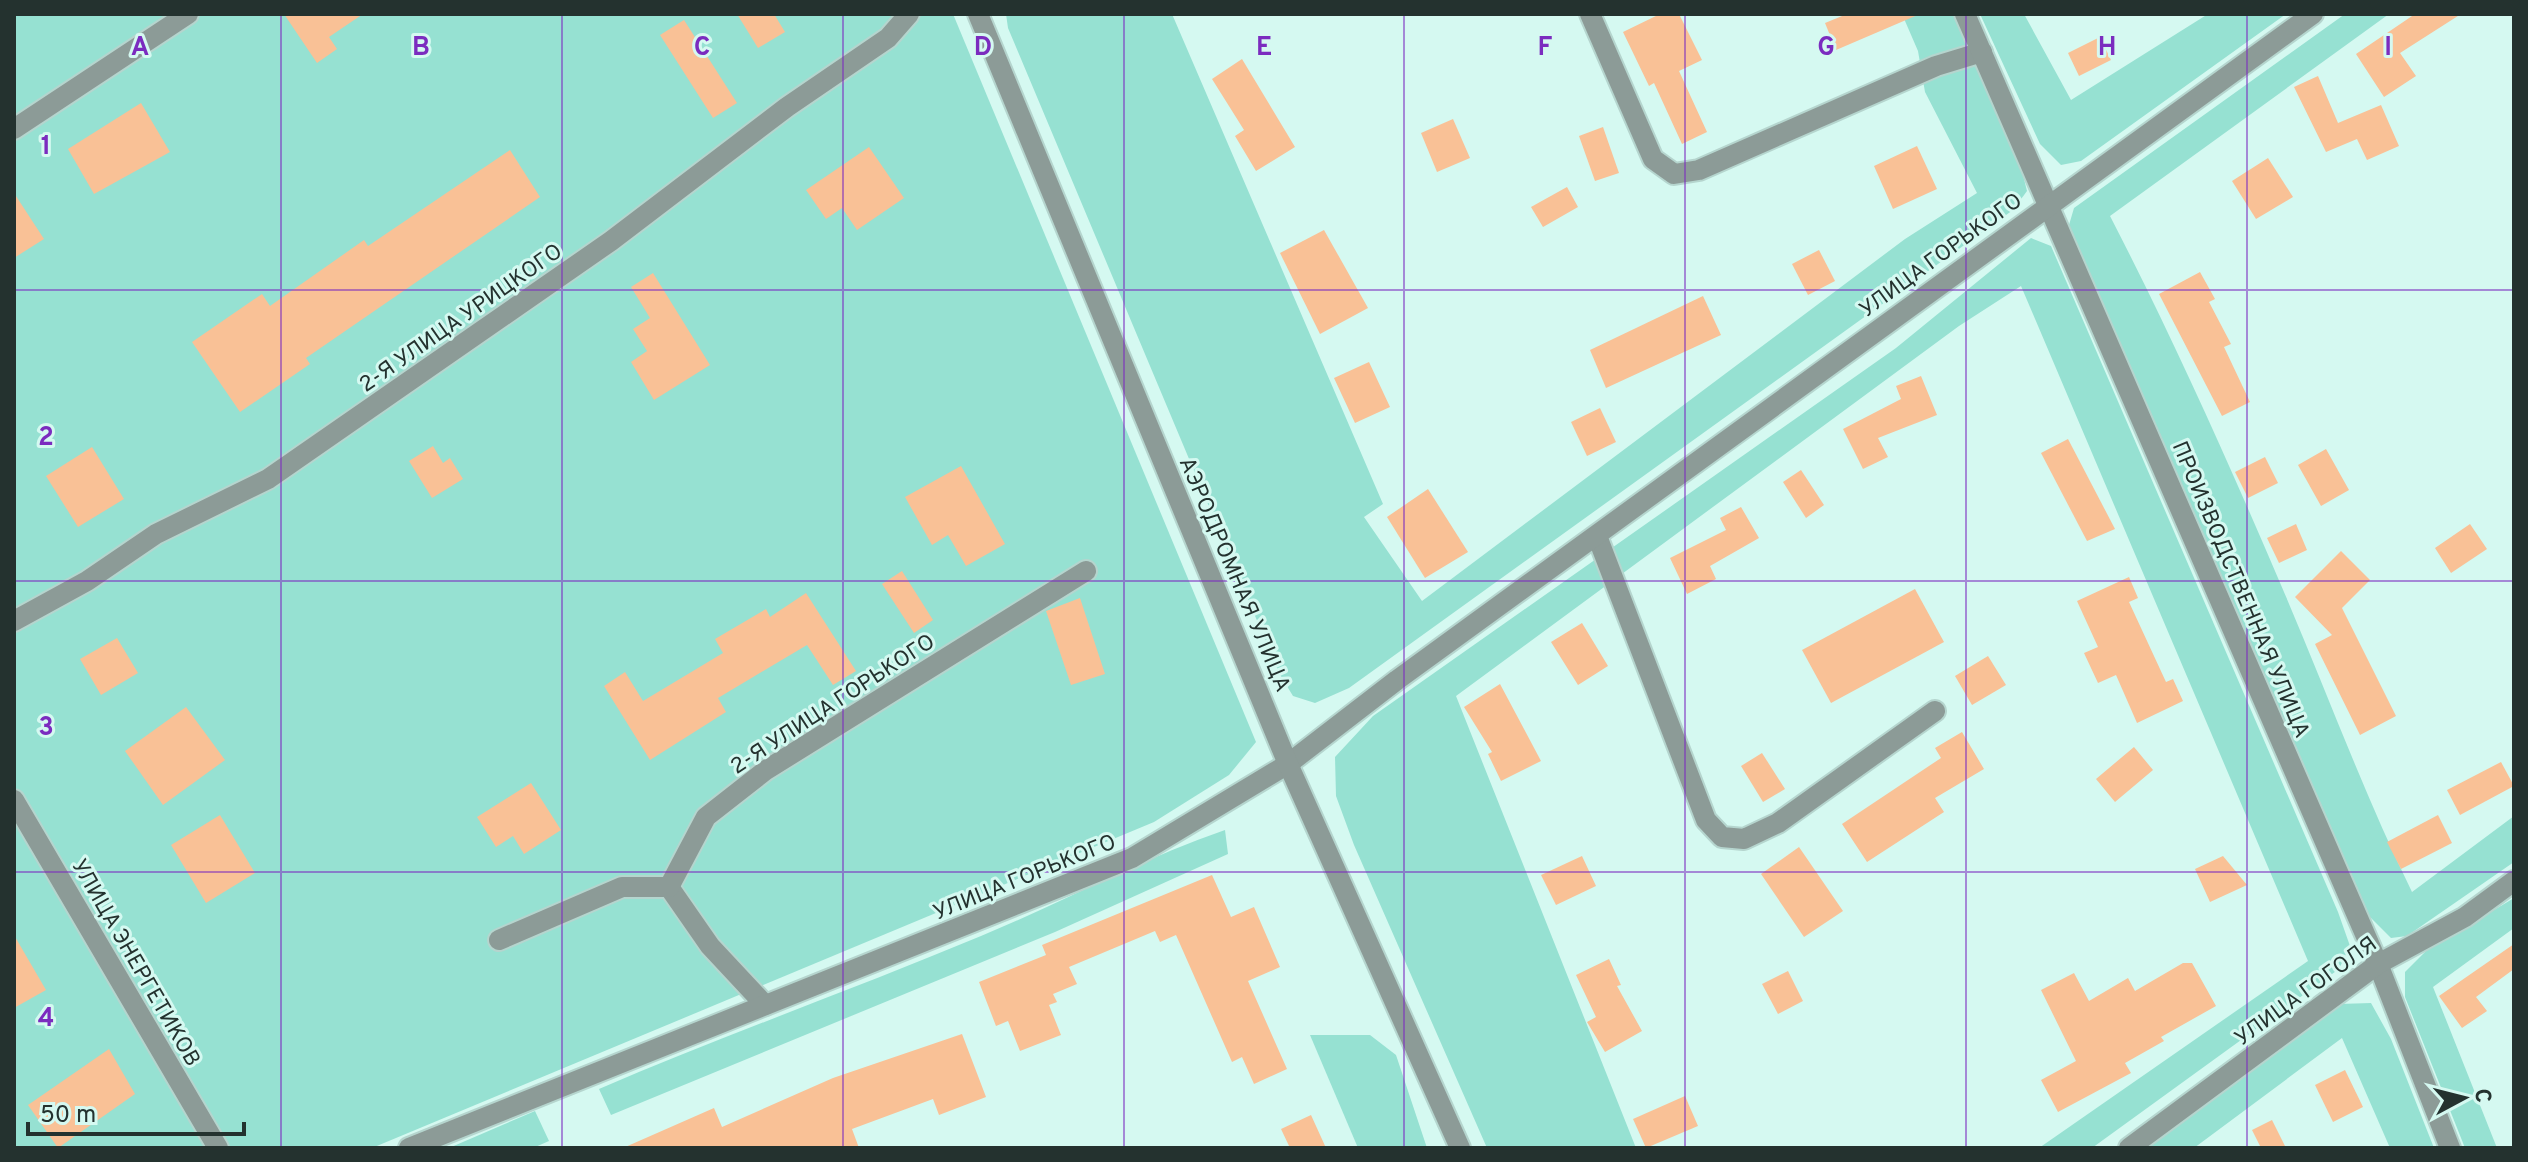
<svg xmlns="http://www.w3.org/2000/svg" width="2528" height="1162" viewBox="0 0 2528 1162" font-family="Overpass,sans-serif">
	<rect width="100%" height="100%" fill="#d5f9f1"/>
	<g fill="#96e1d2">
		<polygon points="14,14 953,14 1256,742 1229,775 1154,822 372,1148 14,1148"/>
		<polygon points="1006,14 1172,14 1383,504 1364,517 1422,601 1905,239 1977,193 1925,92 1918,51 1902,14 1954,14 2021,167 2027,191 2013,210 1349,688 1315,703 1293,696 1279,673 1008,28"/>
		<polygon points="1980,14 2024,14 2071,100 2208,14 2286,14 2081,161 2061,165 2040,144"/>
		<path d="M2345,14H2389L2110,216C2172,336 2228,461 2281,585C2325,687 2363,792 2412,892L2514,816V862L2407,936L2391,938L2370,917L2069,225L2074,208Z"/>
		<polygon points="2031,238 2051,246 2338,912 2350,946 2339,969 2092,1148 2039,1148 2308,961 2021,286 1959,326 1456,696 1636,1148 1487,1148 1354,845 1336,796 1335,757 1373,716 1896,348"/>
		<path d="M1225,830L1228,854L1055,932L611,1115L599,1089C725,1035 854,989 981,936C1063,902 1141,859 1225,830Z"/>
		<polygon points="2514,898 2514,928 2433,987 2497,1148 2465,1148 2405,997 2405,972 2426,951"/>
		<polygon points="2371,1003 2391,1039 2434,1148 2390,1148 2342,1038 2194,1148 2139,1148 2339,1004"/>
		<polygon points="1310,1035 1370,1035 1396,1055 1427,1148 1358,1148"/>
		<polygon points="535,1111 549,1141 533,1148 449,1148"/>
	</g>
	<g fill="#f9c196">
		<polygon points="284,14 363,14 329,37 337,49 317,63"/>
		<polygon points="737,14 774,14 785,32 758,48"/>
		<polygon points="1660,14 1679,14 1702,60 1679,71 1707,132 1682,144 1654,83 1649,86 1623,32"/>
		<polygon points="1847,14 1920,14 1836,50 1825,23"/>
		<polygon points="2415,14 2461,14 2400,53 2416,76 2384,97 2356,54"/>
		<polygon points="684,20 737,103 713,118 660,35"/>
		<polygon points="2100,37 2111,60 2079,76 2068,53"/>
		<polygon points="1242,59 1295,147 1256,171 1235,136 1244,130 1212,79"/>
		<polygon points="2318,76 2338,123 2381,105 2399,146 2367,160 2357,139 2326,152 2294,87"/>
		<polygon points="141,103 170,152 94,194 68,149"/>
		<polygon points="1453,119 1470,158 1437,172 1421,133"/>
		<polygon points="1603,127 1619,173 1595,181 1579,136"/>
		<polygon points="1917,146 1937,189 1893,209 1874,166"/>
		<polygon points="869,147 904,198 857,230 842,208 826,219 806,190"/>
		<polygon points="510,150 540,197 306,358 310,364 240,412 192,342 262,294 270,306 364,240 368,246"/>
		<polygon points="2268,158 2293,197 2256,219 2232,181"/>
		<polygon points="1567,187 1578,207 1543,227 1531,207"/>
		<polygon points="14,193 44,239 14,258"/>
		<polygon points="1324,230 1368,308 1320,334 1280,253"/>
		<polygon points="1819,250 1835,281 1808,295 1792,264"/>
		<polygon points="2200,272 2215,299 2209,302 2231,344 2224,347 2250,402 2222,416 2159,294"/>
		<polygon points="653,273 710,365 654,400 631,362 647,351 633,329 650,318 631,287"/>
		<polygon points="1703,296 1721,335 1606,388 1590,350"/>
		<polygon points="1369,362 1390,407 1355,423 1334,378"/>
		<polygon points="1921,376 1937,415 1878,438 1888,457 1863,469 1843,429 1901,399 1896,386"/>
		<polygon points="1600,408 1616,442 1587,456 1571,422"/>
		<polygon points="2068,439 2115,529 2087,541 2041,453"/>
		<polygon points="433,446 443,463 450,458 463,479 432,498 409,461"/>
		<polygon points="92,447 124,499 78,527 46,476"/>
		<polygon points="2326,449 2349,490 2321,506 2298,465"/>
		<polygon points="2265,457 2278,483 2248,498 2235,472"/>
		<polygon points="961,466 1005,544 966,566 948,535 932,545 905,497"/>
		<polygon points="1801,470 1824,505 1806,518 1783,482"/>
		<polygon points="1428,489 1468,552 1425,578 1387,517"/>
		<polygon points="1741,507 1759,538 1710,566 1716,579 1687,594 1670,558 1726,530 1720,518"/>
		<polygon points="2296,524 2307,550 2279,563 2267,538"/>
		<polygon points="2470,524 2487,549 2451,573 2435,548"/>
		<polygon points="2341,551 2370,580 2342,608 2396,716 2360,735 2315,644 2332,635 2295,597"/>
		<polygon points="902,571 933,620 914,633 882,584"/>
		<polygon points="2129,577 2138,598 2129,602 2166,682 2173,679 2183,701 2137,723 2116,675 2098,683 2084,653 2098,647 2077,601"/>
		<polygon points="1915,589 1944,642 1831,703 1802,650"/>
		<polygon points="806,593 856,671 833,685 807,645 718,698 726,712 650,760 604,686 625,672 643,701 723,653 715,639 766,609 770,617"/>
		<polygon points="1080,598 1105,674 1071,685 1046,611"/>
		<polygon points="1582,623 1608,666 1578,685 1551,642"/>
		<polygon points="117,638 138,673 101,695 80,659"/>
		<polygon points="1988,656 2006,685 1972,705 1955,676"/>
		<polygon points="1500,684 1541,761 1501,781 1488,754 1492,752 1464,707"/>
		<polygon points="186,707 225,760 163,805 125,751"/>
		<polygon points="1962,732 1984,769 1935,798 1944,812 1867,862 1842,824 1941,758 1935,748"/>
		<polygon points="2134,747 2153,770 2115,802 2096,779"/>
		<polygon points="1762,753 1785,789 1763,802 1741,766"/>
		<polygon points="2501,762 2514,786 2460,815 2447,790"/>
		<polygon points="531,783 561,830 524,854 513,836 496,847 477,817"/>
		<polygon points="220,815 255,873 206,903 171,845"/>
		<polygon points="2438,815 2452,843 2401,869 2387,842"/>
		<polygon points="1799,847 1843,911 1804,937 1761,874"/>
		<polygon points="1582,856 1596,886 1556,905 1541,875"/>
		<polygon points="2223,856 2247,885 2210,902 2195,869"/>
		<polygon points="1212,875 1231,917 1254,907 1280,967 1248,981 1287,1069 1254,1084 1242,1057 1232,1062 1176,935 1160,942 1155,931 1069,967 1077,984 1053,994 1057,1002 1049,1005 1061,1035 1020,1051 1008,1021 996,1026 979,982 1046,955 1042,945"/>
		<polygon points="14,935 46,990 14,1008"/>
		<polygon points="2514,944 2514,969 2476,997 2487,1011 2462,1028 2439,996"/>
		<polygon points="1609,959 1621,985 1617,986 1642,1031 1605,1052 1587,1022 1596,1017 1576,975"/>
		<polygon points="2183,963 2192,963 2216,1006 2161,1037 2164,1041 2125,1063 2131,1073 2058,1112 2041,1080 2076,1061 2041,990 2074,973 2089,1001 2128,978 2135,991"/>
		<polygon points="1788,971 1803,1001 1778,1014 1762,984"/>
		<polygon points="962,1034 986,1097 939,1115 933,1099 852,1129 859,1148 623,1148 714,1108 722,1127 833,1078"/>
		<polygon points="109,1049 135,1094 58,1148 28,1105"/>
		<polygon points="2345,1070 2363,1107 2333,1122 2315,1085"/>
		<polygon points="1685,1096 1698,1126 1646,1148 1633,1119"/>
		<polygon points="1311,1115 1326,1148 1290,1148 1281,1129"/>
		<polygon points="2272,1120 2286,1148 2261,1148 2252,1130"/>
	</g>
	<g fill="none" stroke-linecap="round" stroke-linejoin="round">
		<g stroke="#b5d5ce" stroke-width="24">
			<g id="minor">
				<polyline points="1590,14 1653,159 1674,174 1699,170 1936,66 1982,52"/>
				<polyline points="1965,14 2378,964 2450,1148"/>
				<polyline points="14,129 188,14"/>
				<polyline points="1597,536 1706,820 1722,837 1744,839 1778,823 1935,711"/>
				<polyline points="14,621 87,581 156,534 268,479 611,241 787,107 888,38 909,14"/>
				<polyline points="14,800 218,1148"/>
				<polyline points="669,887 710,946 765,1005"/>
				<polyline points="499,940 622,887 669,887 706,817 766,770 1086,571"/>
				<polyline points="409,1148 1132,858 1288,764 1397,680 2313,14"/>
				<polyline points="2129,1148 2378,964 2465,917 2514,881"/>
			</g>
		</g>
		<g stroke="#b5d5ce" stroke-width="24">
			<polyline id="tertiary" points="978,14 1288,764 1460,1148"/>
		</g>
		<use href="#minor" stroke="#8c9b97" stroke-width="20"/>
		<use href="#tertiary" stroke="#8c9b97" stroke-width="20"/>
	</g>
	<path fill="none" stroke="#7b2cbf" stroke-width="2" stroke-opacity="0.55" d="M281,14V1148M562,14V1148M843,14V1148M1124,14V1148M1404,14V1148M1685,14V1148M1966,14V1148M2247,14V1148M14,290H2514M14,581H2514M14,872H2514"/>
	<g text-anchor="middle" stroke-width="6" stroke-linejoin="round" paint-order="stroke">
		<g font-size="22" fill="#24322f" stroke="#d5f9f1">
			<text transform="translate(1940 254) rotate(-36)" y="8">УЛИЦА ГОРЬКОГО</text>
			<text transform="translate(460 317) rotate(-35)" y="8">2-Я УЛИЦА УРИЦКОГО</text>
			<text transform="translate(1236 574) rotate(67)" y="8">АЭРОДРОМНАЯ УЛИЦА</text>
			<text transform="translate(2242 589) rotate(67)" y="8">ПРОИЗВОДСТВЕННАЯ УЛИЦА</text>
			<text transform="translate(832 703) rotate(-33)" y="8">2-Я УЛИЦА ГОРЬКОГО</text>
			<text transform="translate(1024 876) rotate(-22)" y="8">УЛИЦА ГОРЬКОГО</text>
			<text transform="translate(137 962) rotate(60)" y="8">УЛИЦА ЭНЕРГЕТИКОВ</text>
			<text transform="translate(2305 990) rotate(-36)" y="8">УЛИЦА ГОГОЛЯ</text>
		</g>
	</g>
	<g font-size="26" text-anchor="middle" font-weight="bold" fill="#7b2cbf" stroke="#d5f9f1" stroke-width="6" stroke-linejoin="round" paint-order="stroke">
		<text x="140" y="55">A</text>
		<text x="421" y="55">B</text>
		<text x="702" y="55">C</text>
		<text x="983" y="55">D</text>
		<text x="1264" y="55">E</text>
		<text x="1545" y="55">F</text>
		<text x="1826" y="55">G</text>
		<text x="2107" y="55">H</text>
		<text x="2388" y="55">I</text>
		<text x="46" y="154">1</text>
		<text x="46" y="445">2</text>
		<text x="46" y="735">3</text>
		<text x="46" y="1026">4</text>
	</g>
	<rect width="2528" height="1162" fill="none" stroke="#24322f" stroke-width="32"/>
	<g transform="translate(2464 1098) rotate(83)" stroke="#d5f9f1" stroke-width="6" paint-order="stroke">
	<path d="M0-6L14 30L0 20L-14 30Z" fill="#24322f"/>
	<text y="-12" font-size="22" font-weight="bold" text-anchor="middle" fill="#24322f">С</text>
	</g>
	<path d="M28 1122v12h216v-12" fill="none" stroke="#24322f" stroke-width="4"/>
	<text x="40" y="1122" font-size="24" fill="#24322f" stroke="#d5f9f1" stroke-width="6" paint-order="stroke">50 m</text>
</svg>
